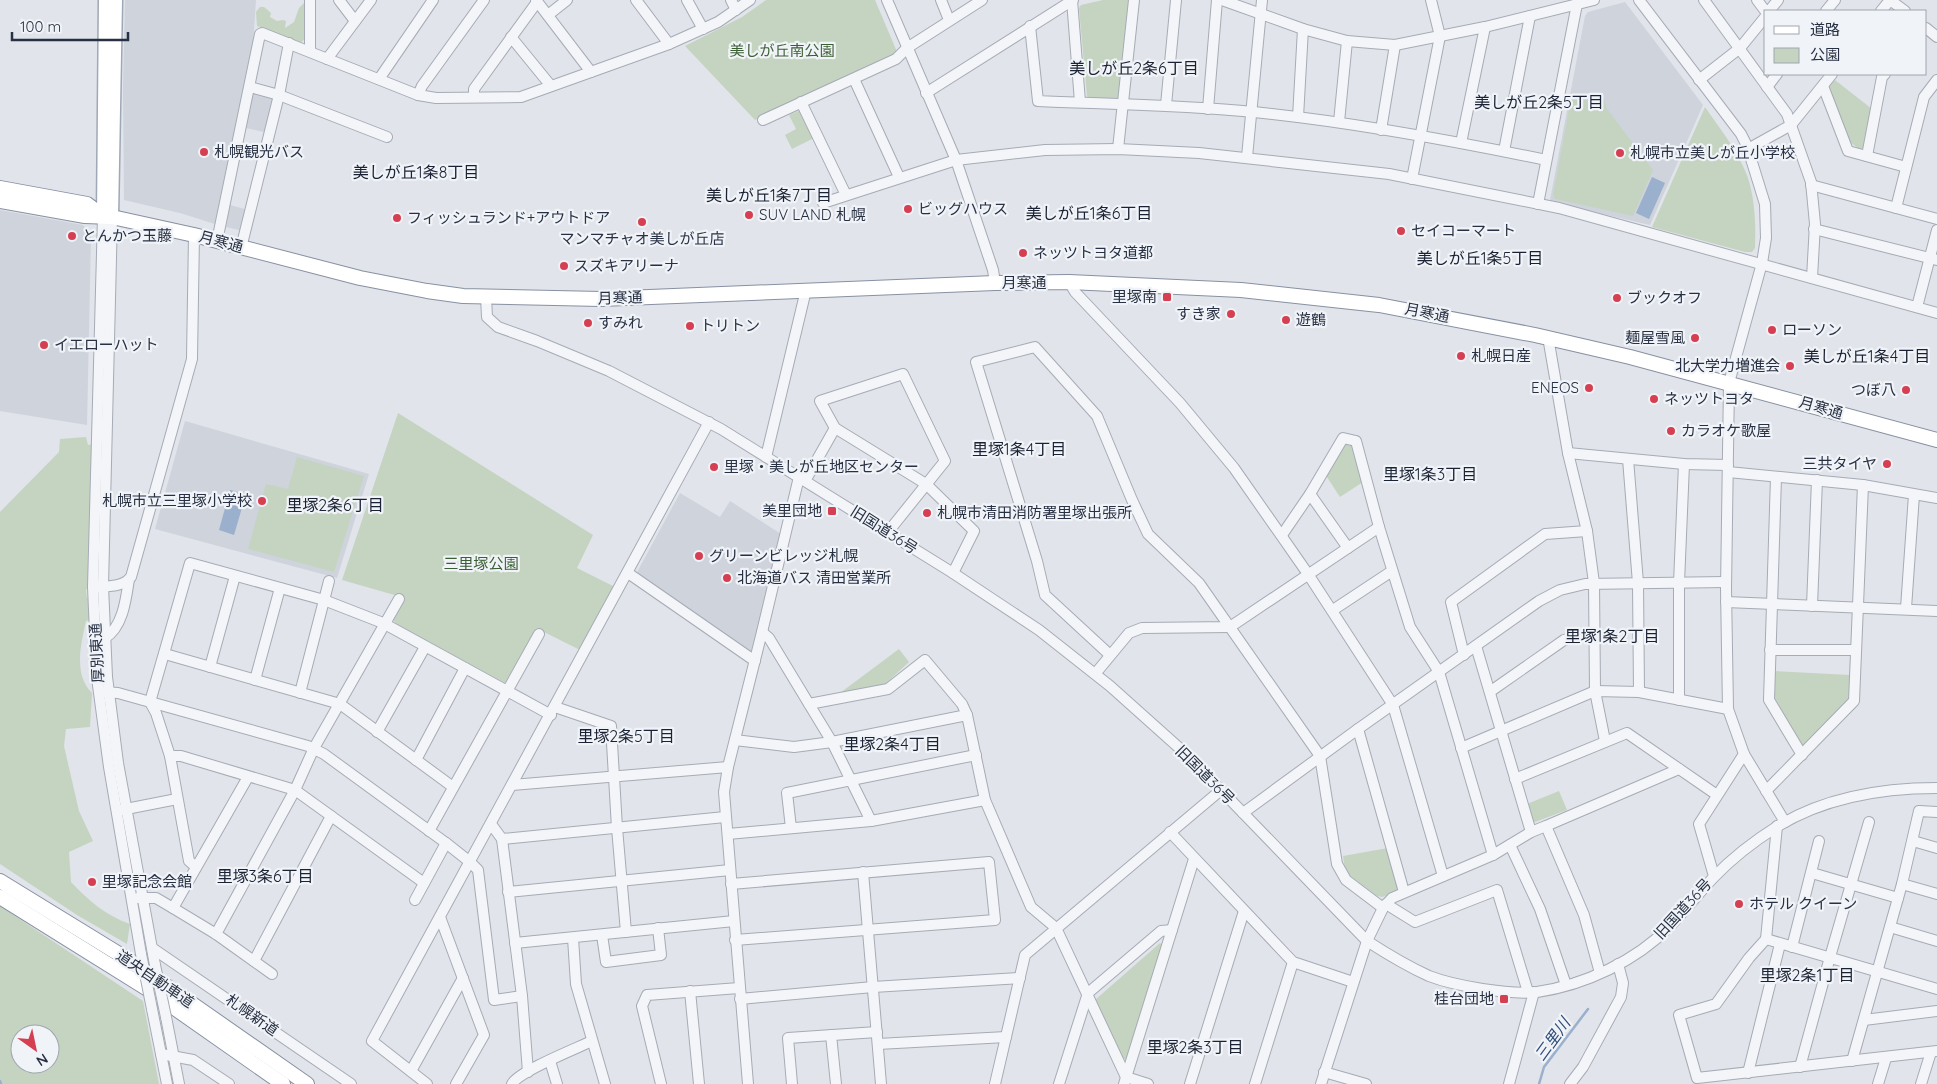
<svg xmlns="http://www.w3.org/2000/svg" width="1937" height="1084" viewBox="0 0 1937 1084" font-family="Quicksand,'Noto Sans JP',sans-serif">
	<rect width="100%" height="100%" fill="#e1e4ea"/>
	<g fill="#ced3dc">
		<polygon points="125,0 256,0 253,44 218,225 180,213 124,200 123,86"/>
		<polygon points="1625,2 1703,105 1650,225 1552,202 1550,200 1585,16 1588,12"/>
		<polygon points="253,91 276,97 268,133 246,128"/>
		<polygon points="230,205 248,210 243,231 226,227"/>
		<polygon points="0,210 83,225 91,236 87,425 0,411"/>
		<polygon points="185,421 369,474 337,578 155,529"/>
		<polygon points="680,493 720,517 730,501 781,534 752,653 636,574"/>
	</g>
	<g fill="#c5d4c1" fill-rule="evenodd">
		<polygon points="766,0 875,0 898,54 755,120 685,46 742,17"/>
		<polygon points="1103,0 1131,0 1119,99 1089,99 1087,96 1079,8 1081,5"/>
		<polygon points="304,3 305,3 305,39 300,43 257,26 256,12 260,7 264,7 271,13 270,17 277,21 283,20 286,21 285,28 294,22 299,8"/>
		<polygon points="1835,80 1872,109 1864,148 1859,149 1850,142 1830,89 1829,87"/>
		<polygon points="1572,94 1604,99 1607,109 1653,170 1633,216 1555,199 1553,195"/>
		<path d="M1705,107C1720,129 1739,152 1748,178C1755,200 1756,225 1755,248L1752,252H1745L1652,227Z"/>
		<polygon points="801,110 816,137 792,149 785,135 796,129 789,115"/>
		<polygon points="398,413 593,535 577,568 615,587 582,651 536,628 505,683 396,624 393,620 405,598 342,580"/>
		<path d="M86,437L88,445L92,444L94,449L89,587L86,590L87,598L91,600L90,620L86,621C81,644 73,674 92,693L90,727L66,729L64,746L79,811L93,841L69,852L71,882C89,901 105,915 130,924L127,944L77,915L0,864V512L59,452L60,439Z"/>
		<polygon points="1343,438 1356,441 1366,480 1340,497 1323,471"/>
		<polygon points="297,457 364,476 334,572 248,549 266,484 288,489"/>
		<polygon points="899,649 909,662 884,685 840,693"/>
		<polygon points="1775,671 1850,675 1848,703 1803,747 1774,697"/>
		<polygon points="1559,791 1567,810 1535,822 1531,820 1527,804"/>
		<polygon points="1388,848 1399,892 1382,897 1377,896 1348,874 1345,869 1343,856"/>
		<path d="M0,906L143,1001L159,1084H0ZM20,1034H50V1064H20Z"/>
		<polygon points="1160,943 1165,946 1128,1059 1123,1059 1095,1000"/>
	</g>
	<g fill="#9ab0cc">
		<polygon points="1652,177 1665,183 1649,219 1636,213"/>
		<polygon points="230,490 246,494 234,535 219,530"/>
	</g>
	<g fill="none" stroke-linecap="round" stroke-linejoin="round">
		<g stroke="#9ab0cc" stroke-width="2.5">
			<polyline points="0,1081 1,1084"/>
			<polyline points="1539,1084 1544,1067 1588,1009"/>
		</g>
		<g stroke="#a6abb5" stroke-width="12">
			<g id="minor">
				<polyline points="339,0 355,21"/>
				<polyline points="536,0 591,72"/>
				<polyline points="636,0 669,44 718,22 750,0"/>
				<polyline points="687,0 703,29"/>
				<polyline points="731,0 736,10"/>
				<polyline points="887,0 956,160 993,270 995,283"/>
				<polyline points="941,0 949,20"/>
				<polyline points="1072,0 1080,102"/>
				<polyline points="1222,0 1303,29 1347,41 1395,45 1485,27 1594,0"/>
				<polyline points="1639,0 1741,134 1747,146 1765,204 1766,238 1762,263 1729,383 1726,589 1728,709 1744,754 1785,822"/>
				<polyline points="1704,0 1787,114 1811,182 1815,224 1812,278"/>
				<polyline points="1757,0 1766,12"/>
				<polyline points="1890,0 1905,11"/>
				<polyline points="1769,11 1778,0"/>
				<polyline points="1826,11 1835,0"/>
				<polyline points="1881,11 1890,0"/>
				<polyline points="548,15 567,0"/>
				<path d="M1030,26L1038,101C1110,104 1183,105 1254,112C1353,122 1450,140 1546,160"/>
				<polyline points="1926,28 1937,37"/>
				<polyline points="511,37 551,86"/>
				<polyline points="310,51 310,0"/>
				<polyline points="327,59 371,0"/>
				<polyline points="379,79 433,0"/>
				<polyline points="854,79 899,177"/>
				<polyline points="1699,80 1740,48 1766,16"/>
				<polyline points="1823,86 1848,151 1906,167"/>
				<polyline points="250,87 279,95 387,137"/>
				<polyline points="1767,87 1777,74"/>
				<polyline points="926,93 1073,0"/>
				<polyline points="418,95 422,86 484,0"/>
				<polyline points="474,97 474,89 537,2"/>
				<polyline points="801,102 846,195"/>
				<polyline points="1166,105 1176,0"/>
				<polyline points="1208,109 1217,0"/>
				<polyline points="1298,117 1303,29"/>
				<polyline points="763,120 896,59 907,48 982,0"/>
				<polyline points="1339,122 1347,41"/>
				<polyline points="1381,130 1395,45"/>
				<polyline points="1461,143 1485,27"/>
				<polyline points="1118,149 1134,0"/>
				<polyline points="1748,149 1791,125 1832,74"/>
				<polyline points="1504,151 1530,16"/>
				<polyline points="1867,156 1882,77 1885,74"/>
				<polyline points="1247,157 1262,0"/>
				<polyline points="1412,179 1440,36 1431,0"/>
				<polyline points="1811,185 1937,219"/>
				<polyline points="823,203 956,160 1045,150 1118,149 1199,153 1389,174 1559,208 1937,313"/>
				<polyline points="1538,204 1577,4"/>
				<polyline points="1896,208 1924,97 1937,80"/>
				<polyline points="103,216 93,587 97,678 109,767 141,954"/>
				<polyline points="112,217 103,586 107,677 118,763 155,965"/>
				<polyline points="1814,229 1937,260"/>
				<polyline points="217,241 260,34 262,33 418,95 436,98 521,97 669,44"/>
				<polyline points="241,248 279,95 289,43"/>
				<polyline points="1069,282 1075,292 1180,403 1234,468 1308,574 1393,705 1443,876"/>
				<path d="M486,297L487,317L498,327L537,341L609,371L721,429L953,573L1039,630L1110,686L1186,754L1367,941C1387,954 1407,966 1429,976C1455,986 1509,995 1537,992C1585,985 1636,961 1670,926C1685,911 1698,894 1713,878C1732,858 1754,841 1778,826C1826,797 1881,788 1937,788"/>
				<polyline points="1917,307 1937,230"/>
				<polyline points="1548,337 1568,453 1587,531 1594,583 1595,691 1605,741"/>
				<polyline points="1568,453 1684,464 1728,465"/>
				<polyline points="766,457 806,290"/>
				<polyline points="1628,459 1638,583 1639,692"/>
				<polyline points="1728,472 1863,485 1937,498"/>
				<polyline points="1776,477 1769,700 1802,755"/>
				<polyline points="805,481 835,428"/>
				<polyline points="1310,494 1348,548"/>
				<polyline points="888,532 945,461 903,374 820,401 835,428 926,484 974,531 953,573"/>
				<polyline points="1282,535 1310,494 1343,438 1356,441 1379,527 1410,627 1439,672 1493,855"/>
				<polyline points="628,573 755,661"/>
				<path d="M97,587C109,586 123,587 131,577L192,359L194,235"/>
				<polyline points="1726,602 1937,611"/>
				<polyline points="1812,606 1817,480"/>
				<polyline points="1906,608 1914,495"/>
				<polyline points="1333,610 1392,571"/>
				<path d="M105,638C123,627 126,599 129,579"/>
				<polyline points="1476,646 1531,832"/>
				<polyline points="1770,650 1855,650"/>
				<polyline points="165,654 340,704 453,787"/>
				<polyline points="1110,655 1045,595 1037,561 976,362 1035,347 1097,416 1132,500 1148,534 1199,583 1320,756 1337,864 1346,880 1383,908"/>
				<polyline points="1464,655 1451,602 1545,534 1587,531"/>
				<polyline points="210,667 235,576"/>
				<polyline points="1095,674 1129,633 1142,628 1230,627 1379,527"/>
				<polyline points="255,680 280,588"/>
				<polyline points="1491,691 1564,640 1595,633"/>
				<polyline points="103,692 118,693 308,746 324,754 446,843 470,862 478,870 494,1000 522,996"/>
				<polyline points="300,693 329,581"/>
				<polyline points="1679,700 1679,583 1684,464"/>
				<polyline points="809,704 888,689 925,660 962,704 967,715 985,800 1031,907 1056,928 1126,1077 1148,1084"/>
				<polyline points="555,707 611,726 617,828 626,932"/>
				<polyline points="1358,729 1404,892"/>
				<polyline points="377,732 425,647"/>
				<polyline points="735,740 794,747 832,742 967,715"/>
				<polyline points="1461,748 1595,691 1639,692 1728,709"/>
				<polyline points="170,756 181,756 295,790 424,883"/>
				<polyline points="416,760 465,668"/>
				<polyline points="1515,779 1627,733 1717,795"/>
				<polyline points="512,785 728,767"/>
				<polyline points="1766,791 1854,701 1863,485"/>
				<polyline points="121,810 177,799"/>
				<polyline points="1243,813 1358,729 1539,601 1560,590 1585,584 1726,582"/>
				<polyline points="871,821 985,800"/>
				<polyline points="491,824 502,839 522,996 528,1072"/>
				<polyline points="1546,826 1584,915 1600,973"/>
				<polyline points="791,828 787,793 976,755"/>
				<polyline points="429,831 539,634"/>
				<polyline points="1170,832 1293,962 1353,982"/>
				<polyline points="728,834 871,821 832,742 769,638 762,632"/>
				<polyline points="502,839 725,817"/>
				<polyline points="1913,841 1937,848"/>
				<polyline points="1510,845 1540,909 1566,985"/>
				<polyline points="196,867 189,861 170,756 156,713 150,702 190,563 324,600 383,623 551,715"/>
				<polyline points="863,872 881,1084"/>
				<polyline points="1812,873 1898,898"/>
				<polyline points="1714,876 1699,824 1744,754"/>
				<polyline points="731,884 989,862 995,920 735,940"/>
				<polyline points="1902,884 1937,894"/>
				<polyline points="508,892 730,870"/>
				<polyline points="138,898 156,898 173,908 216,934 272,974"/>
				<polyline points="415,900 446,843"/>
				<polyline points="1386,904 1415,922 1497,890 1528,992"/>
				<polyline points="173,908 248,777"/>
				<polyline points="440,917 484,1035 456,1084"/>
				<polyline points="1890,927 1937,941"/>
				<polyline points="216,934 295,790 314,748 399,599"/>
				<polyline points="602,935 606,962 661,955 658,928"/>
				<polyline points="573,938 576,984 605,1084"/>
				<polyline points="1766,939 1749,958 1716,1004 1679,1015 1697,1078 1937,1051"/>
				<polyline points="1766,939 1937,989"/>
				<polyline points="1766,939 1777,826"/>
				<polyline points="515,943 734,921"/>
				<polyline points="1792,947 1819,841"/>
				<polyline points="152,948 351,1084"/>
				<polyline points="254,961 331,816"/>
				<polyline points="690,991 699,1084"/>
				<polyline points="740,999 873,987 1020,978"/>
				<polyline points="152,1009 167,1084"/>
				<polyline points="166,1017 179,1084"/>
				<polyline points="1864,1020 1937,1011"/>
				<polyline points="831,1035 836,1084"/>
				<polyline points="878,1044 1006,1037"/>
				<polyline points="161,1054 193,1060 229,1084"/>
				<polyline points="550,1061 557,1084"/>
				<polyline points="1852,1061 1902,884 1919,811 1937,812"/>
				<polyline points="1800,1067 1830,957 1869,822"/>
				<polyline points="411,1071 463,978"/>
				<polyline points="1324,1072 1366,1084"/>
				<polyline points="1748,1073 1780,944"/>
				<polyline points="427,1084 372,1041 709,422"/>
				<path d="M512,1084C519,1071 575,1049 592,1041"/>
				<polyline points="661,1084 642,1006 647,995 739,988"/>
				<polyline points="748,1084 724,792 728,767 762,632 799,477"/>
				<polyline points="792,1084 788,1038 877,1032"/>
				<polyline points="995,1084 1025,955 1221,790"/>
				<polyline points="1059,1084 1088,993 1161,931 1172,930"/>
				<polyline points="1124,1084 1194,859"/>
				<polyline points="1190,1084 1244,911"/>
				<polyline points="1255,1084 1293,962"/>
				<polyline points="1321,1084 1367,941 1383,908 1392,898 1493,855 1531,832 1546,826 1679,769"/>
				<polyline points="1509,1084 1534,992"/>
				<polyline points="1570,1084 1583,1067 1621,997 1623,983 1618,964"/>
				<polyline points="1878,1084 1886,1058"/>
				<polyline points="1921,1084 1931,1052"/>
			</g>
		</g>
		<g stroke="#9fa8b7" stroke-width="15">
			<g id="major">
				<polyline points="103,216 105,0"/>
				<polyline points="112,217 116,0"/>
			</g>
		</g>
		<g stroke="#8791a2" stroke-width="16">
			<g id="highway">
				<polyline points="0,188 87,204 103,216"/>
				<polyline points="0,201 85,216 112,217 194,235 360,278 427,291 463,296 601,299 995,283 1069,282 1241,290 1379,305 1535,335 1630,357 1937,440"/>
				<polyline points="0,881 132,962 307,1084"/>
				<polyline points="0,897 146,988 283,1084"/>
			</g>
		</g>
		<use href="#minor" stroke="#f4f5f8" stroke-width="10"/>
		<use href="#major" stroke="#fff" stroke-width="12"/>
		<use href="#highway" stroke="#fff" stroke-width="14"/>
		<g stroke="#a6abb5" stroke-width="12" stroke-linecap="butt">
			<g id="minor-bridge">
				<polyline points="141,954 152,1009"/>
				<polyline points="155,965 166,1017"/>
			</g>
		</g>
		<use href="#minor-bridge" stroke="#f4f5f8" stroke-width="10"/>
	</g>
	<g fill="#d53f51" stroke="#f0f3f7" stroke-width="2">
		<circle cx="204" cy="152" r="5"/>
		<circle cx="1620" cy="153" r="5"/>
		<circle cx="908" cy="209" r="5"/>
		<circle cx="749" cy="215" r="5"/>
		<circle cx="397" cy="218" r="5"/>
		<circle cx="642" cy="222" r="5"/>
		<circle cx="1401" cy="231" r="5"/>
		<circle cx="72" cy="236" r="5"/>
		<circle cx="1023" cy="253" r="5"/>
		<circle cx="564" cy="266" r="5"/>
		<rect x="1162" y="292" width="10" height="10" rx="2.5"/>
		<circle cx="1617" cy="298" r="5"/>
		<circle cx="1231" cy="314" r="5"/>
		<circle cx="1286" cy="320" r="5"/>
		<circle cx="588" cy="323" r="5"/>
		<circle cx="690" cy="326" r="5"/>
		<circle cx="1772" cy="330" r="5"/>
		<circle cx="1695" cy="338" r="5"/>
		<circle cx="44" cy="345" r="5"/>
		<circle cx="1461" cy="356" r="5"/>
		<circle cx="1790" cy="366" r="5"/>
		<circle cx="1589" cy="388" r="5"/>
		<circle cx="1906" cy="390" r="5"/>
		<circle cx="1654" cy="399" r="5"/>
		<circle cx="1671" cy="431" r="5"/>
		<circle cx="1887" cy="464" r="5"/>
		<circle cx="714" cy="467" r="5"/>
		<circle cx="262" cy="501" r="5"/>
		<rect x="827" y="506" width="10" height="10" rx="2.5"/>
		<circle cx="927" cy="513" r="5"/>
		<circle cx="699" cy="556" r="5"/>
		<circle cx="727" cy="578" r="5"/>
		<circle cx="92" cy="882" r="5"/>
		<circle cx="1739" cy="904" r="5"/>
		<rect x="1499" y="994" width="10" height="10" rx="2.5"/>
	</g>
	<g text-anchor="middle" stroke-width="4.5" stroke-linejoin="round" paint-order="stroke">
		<g font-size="15" fill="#3b5f34" stroke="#f0f3f7">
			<text x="782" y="56">美しが丘南公園</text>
			<text x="481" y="569">三里塚公園</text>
		</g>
		<g font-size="15" fill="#283143" stroke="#f0f3f7" text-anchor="start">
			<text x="214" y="157">札幌観光バス</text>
			<text x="1630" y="158">札幌市立美しが丘小学校</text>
			<text x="918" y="214">ビッグハウス</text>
			<text x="759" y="220">SUV LAND 札幌</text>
			<text x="407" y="223">フィッシュランド+アウトドア</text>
			<text x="1411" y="236">セイコーマート</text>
			<text x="82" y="241">とんかつ玉藤</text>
			<text x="642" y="244" text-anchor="middle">マンマチャオ美しが丘店</text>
			<text x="1033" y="258">ネッツトヨタ道都</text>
			<text x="574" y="271">スズキアリーナ</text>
			<text x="1157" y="302" text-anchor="end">里塚南</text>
			<text x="1627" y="303">ブックオフ</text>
			<text x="1221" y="319" text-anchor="end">すき家</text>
			<text x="1296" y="325">遊鶴</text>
			<text x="598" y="328">すみれ</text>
			<text x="700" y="331">トリトン</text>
			<text x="1782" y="335">ローソン</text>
			<text x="1685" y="343" text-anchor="end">麺屋雪風</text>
			<text x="54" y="350">イエローハット</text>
			<text x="1471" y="361">札幌日産</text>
			<text x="1780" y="371" text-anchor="end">北大学力増進会</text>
			<text x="1579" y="393" text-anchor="end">ENEOS</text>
			<text x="1896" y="395" text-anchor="end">つぼ八</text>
			<text x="1664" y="404">ネッツトヨタ</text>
			<text x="1681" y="436">カラオケ歌屋</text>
			<text x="1877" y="469" text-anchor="end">三共タイヤ</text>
			<text x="724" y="472">里塚・美しが丘地区センター</text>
			<text x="252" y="506" text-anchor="end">札幌市立三里塚小学校</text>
			<text x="822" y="516" text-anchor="end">美里団地</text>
			<text x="937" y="518">札幌市清田消防署里塚出張所</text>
			<text x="709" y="561">グリーンビレッジ札幌</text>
			<text x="737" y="583">北海道バス 清田営業所</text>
			<text x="102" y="887">里塚記念会館</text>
			<text x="1749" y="909">ホテル クイーン</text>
			<text x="1494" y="1004" text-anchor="end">桂台団地</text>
		</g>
		<g font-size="15" fill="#283143" stroke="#f0f3f7">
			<text transform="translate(221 242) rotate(15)" y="5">月寒通</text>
			<text x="1024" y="288">月寒通</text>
			<text transform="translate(620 298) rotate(-2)" y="5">月寒通</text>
			<text transform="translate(1427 313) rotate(11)" y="5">月寒通</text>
			<text transform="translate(1821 408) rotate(16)" y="5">月寒通</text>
			<text transform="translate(884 530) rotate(32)" y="5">旧国道36号</text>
			<text transform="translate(97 653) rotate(-93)" y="5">厚別東通</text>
			<text transform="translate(1205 775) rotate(45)" y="5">旧国道36号</text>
			<text transform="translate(1683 909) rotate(-47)" y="5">旧国道36号</text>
			<text transform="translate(155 979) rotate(34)" y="5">道央自動車道</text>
			<text transform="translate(252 1015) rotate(35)" y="5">札幌新道</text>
		</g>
		<g font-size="16" fill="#1a2233" stroke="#f0f3f7">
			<text x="1134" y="74">美しが丘2条6丁目</text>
			<text x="1539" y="108">美しが丘2条5丁目</text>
			<text x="416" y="178">美しが丘1条8丁目</text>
			<text x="769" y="201">美しが丘1条7丁目</text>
			<text x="1089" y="219">美しが丘1条6丁目</text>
			<text x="1480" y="264">美しが丘1条5丁目</text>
			<text x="1867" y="362">美しが丘1条4丁目</text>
			<text x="1019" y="455">里塚1条4丁目</text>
			<text x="1430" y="480">里塚1条3丁目</text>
			<text x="335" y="511">里塚2条6丁目</text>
			<text x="1612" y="642">里塚1条2丁目</text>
			<text x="626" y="742">里塚2条5丁目</text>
			<text x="892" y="750">里塚2条4丁目</text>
			<text x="265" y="882">里塚3条6丁目</text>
			<text x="1807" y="981">里塚2条1丁目</text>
			<text x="1195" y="1053">里塚2条3丁目</text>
		</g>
		<g font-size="16" font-style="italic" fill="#304e79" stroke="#f0f3f7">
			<text transform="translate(1552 1039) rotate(-54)" y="6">三里川</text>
		</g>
	</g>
	<rect x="1764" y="10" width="162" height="65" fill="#f0f3f7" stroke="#a0a5af"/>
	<rect x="1774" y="26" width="25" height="8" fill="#ffffff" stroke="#a0a5af"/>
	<text x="1810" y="35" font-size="15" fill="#283143">道路</text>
	<rect x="1774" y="48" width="25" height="15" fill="#c5d4c1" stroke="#a0a5af"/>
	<text x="1810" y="60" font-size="15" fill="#283143">公園</text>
	<g transform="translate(35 1049) rotate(147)"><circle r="24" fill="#f0f3f7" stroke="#a0a5af"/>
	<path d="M0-4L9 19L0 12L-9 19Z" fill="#d53f51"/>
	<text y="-8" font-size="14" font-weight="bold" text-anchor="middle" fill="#283143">N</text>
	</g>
	<path d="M12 32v8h116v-8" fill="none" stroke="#283143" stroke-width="2.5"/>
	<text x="20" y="32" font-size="15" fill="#283143" stroke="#f0f3f7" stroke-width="4" paint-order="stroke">100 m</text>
</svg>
